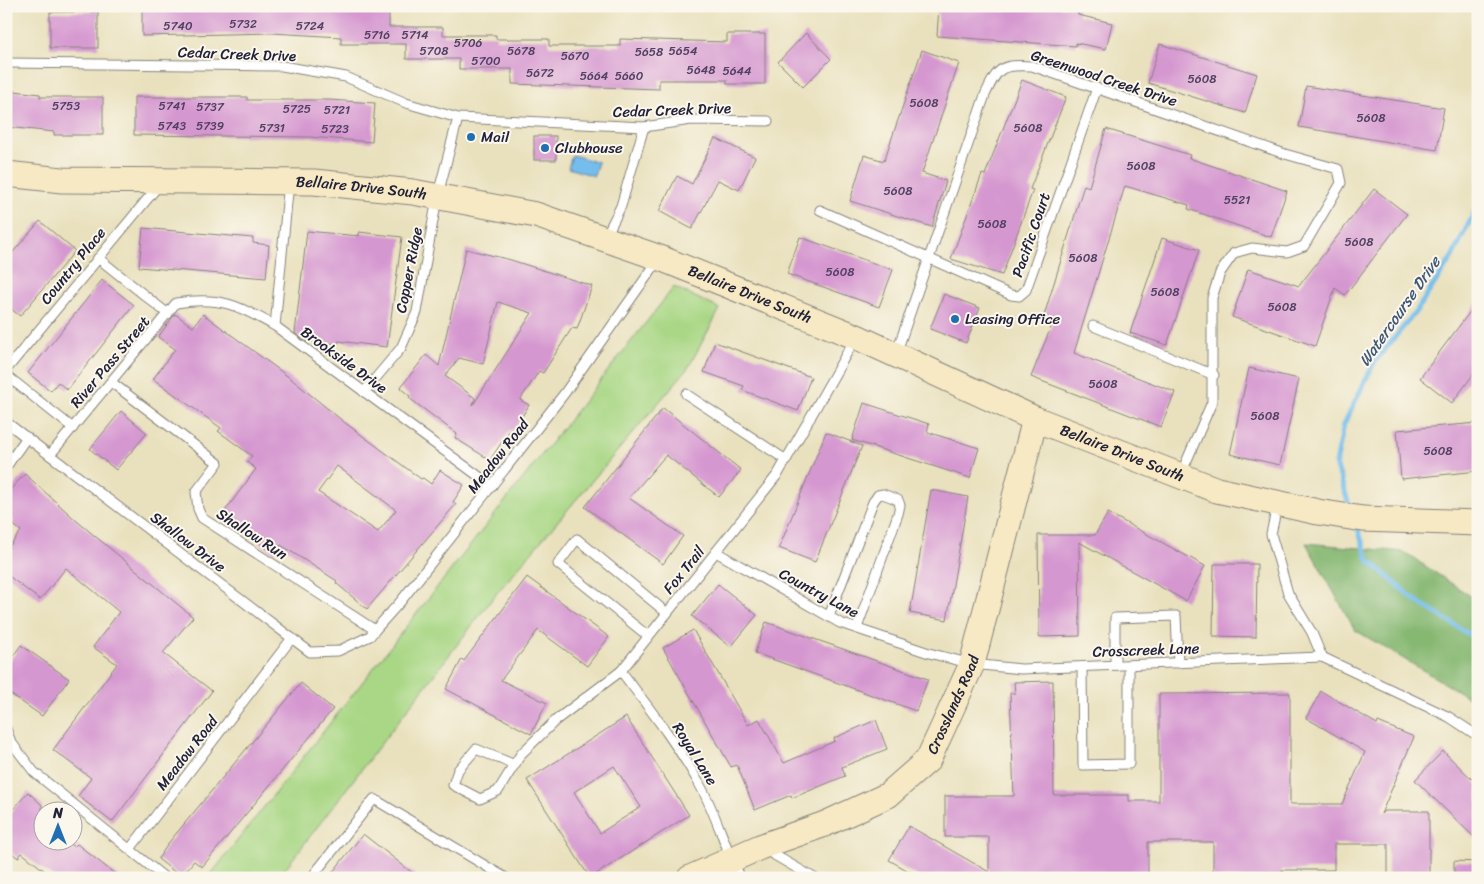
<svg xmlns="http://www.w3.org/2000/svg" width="1484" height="884" viewBox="0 0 1484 884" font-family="Sriracha,sans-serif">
	<rect width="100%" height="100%" fill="#fbf7ec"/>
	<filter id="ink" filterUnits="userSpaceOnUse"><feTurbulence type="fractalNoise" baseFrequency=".02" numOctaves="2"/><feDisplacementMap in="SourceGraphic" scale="10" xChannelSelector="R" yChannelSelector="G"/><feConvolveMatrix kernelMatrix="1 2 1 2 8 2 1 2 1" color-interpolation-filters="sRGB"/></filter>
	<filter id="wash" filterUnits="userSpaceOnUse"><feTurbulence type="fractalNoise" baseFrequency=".0096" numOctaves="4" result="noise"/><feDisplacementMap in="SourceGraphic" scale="20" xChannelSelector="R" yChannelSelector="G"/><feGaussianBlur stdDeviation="1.12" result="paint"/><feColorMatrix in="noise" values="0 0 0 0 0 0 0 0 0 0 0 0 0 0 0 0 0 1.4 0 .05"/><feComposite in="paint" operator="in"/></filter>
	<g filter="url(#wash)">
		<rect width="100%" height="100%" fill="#e9e1be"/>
		<polygon fill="#a9d785" stroke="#667c60" points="674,287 720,309 688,368 496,594 278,878 208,878"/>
		<polygon fill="#86b872" stroke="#546d56" points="1306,543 1404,552 1478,601 1478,703 1355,630"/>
		<polygon fill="#74bdec" stroke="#4b7094" points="572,155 598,162 594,176 568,168"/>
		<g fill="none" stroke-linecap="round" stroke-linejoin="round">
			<g stroke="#74bdec" stroke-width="5">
				<polyline points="1351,511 1336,464 1344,424 1374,363 1417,310 1452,257 1478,205"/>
				<polyline points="1357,526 1368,560 1415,600 1478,640"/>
			</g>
		</g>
		<g id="blocks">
			<g fill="#d597d0" fill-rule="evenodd">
				<polygon points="142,6 389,6 389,27 443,27 443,35 496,35 496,39 549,39 549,46 620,46 620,39 727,42 727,34 765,34 765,84 727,84 727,80 659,80 659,89 512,84 512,69 459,69 459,59 406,59 406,44 341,44 341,37 272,33 142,36"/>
				<polygon points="939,6 1078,7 1078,15 1112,23 1106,49 1076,43 1076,46 937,36"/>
				<rect x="50" y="12" width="48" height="36"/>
				<polygon points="806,33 831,59 803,87 778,62"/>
				<polygon points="1160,44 1257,74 1245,113 1148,83"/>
				<polygon points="922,50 959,63 922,173 946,181 932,227 850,201 864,155 884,161"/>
				<polygon points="1022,80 1066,97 1030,189 1033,190 1002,275 951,259 982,174 985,175"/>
				<polygon points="1306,86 1444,108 1437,150 1299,127"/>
				<polygon points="6,90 40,94 40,97 103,97 103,135 54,135 54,132 6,127"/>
				<polygon points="134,97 247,97 247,100 329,100 375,103 372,142 310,137 134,135"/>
				<polygon points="1106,129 1190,155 1189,158 1287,191 1271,237 1188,209 1189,205 1125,186 1074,353 1175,392 1161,427 1031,377 1053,322 1043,319 1084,185 1089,187"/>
				<rect x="534" y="136" width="22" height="24"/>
				<polygon points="715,138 755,157 739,190 718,180 692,229 659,211 677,176 692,184"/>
				<polygon points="1374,189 1407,214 1345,295 1335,288 1315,346 1232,317 1248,269 1299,286"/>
				<polygon points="40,221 75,251 20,316 6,305 6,260"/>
				<polygon points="143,228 253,238 253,243 269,245 266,278 139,267"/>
				<polygon points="307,231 359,236 359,232 402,237 387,347 338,341 338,344 305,341 295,333"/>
				<polygon points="800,237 893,270 879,307 787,274"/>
				<polygon points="1162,238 1199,250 1167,345 1130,333"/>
				<path d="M466,249L511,260L592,286L577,329L572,328L543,373L539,371L520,400L529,405L513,431L510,430L490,460L455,438L457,434L409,398L410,396L400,388L426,355L439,366ZM498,302L532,313L473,405L475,398L445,376L459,358L483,364Z"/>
				<polygon points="102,280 134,305 67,390 58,382 51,391 28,373"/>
				<polygon points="944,294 980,308 966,343 930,329"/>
				<polygon points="1478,301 1478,368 1452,403 1420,378"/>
				<path d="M175,314L193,327L203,314L290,378L344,422L421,479L423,478L431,484L440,470L464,485L453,502L456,504L367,609L336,583L337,581L281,545L274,553L222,515L256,469L247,462L252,456L218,431L221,428L153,379L175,349L158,337ZM337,466L396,510L378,532L318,492Z"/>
				<polygon points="715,342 811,377 798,411 742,390 744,386 704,372"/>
				<polygon points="1249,368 1299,379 1280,465 1230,454"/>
				<polygon points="864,403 929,424 927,432 979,448 970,478 852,440"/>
				<polygon points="663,408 741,470 719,497 666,455 629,498 683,536 663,564 585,507"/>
				<polygon points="121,411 147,433 116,470 90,449"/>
				<polygon points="1478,423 1478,471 1401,479 1397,430"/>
				<polygon points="826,432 862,446 815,562 779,548"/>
				<polygon points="25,474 78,522 193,617 163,653 212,691 112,822 78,796 91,778 53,750 117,664 93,647 119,612 66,568 40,600 6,574 6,551 21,531 11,523 14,520 6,514 6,494"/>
				<polygon points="931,490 968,497 947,620 910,613"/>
				<polygon points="1108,513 1205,566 1186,601 1079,542 1080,636 1039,637 1038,535 1095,535"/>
				<polygon points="1214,564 1257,564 1256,637 1213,636"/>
				<polygon points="527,577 609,637 587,666 538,630 501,680 547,703 531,734 446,689 462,659 464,661"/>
				<polygon points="718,584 757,615 731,647 692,616"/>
				<polygon points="766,622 928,679 916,711 755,653"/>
				<polygon points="693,630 748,725 759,719 784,763 835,741 834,738 876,720 887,749 842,767 845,776 792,798 791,795 755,810 737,765 731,767 663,648"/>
				<polygon points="21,645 69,679 42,716 6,691 6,666"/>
				<polygon points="1053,681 1054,795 1129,795 1129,801 1159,801 1159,694 1290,693 1290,804 1342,804 1365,752 1306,718 1321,691 1377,724 1378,722 1414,737 1381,814 1384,811 1429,811 1429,878 1388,878 1388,844 1334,844 1334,870 1282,870 1282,878 1213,878 1213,842 1148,842 1148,878 921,878 889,860 909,826 989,872 989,837 945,837 945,796 1014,796 1010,693 1015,693 1014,682"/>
				<polygon points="301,683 333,709 202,867 194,861 181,877 158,859 170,841"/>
				<path d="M626,717L689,815L590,878L527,780ZM614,766L641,807L600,833L574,792Z"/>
				<polygon points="1443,751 1478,785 1478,841 1415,780"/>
				<polygon points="28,792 42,805 42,842 67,842 74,847 77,844 120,878 54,878 22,853 18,858 6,848 6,818"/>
				<polygon points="363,834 419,878 328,878"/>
				<polygon points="1454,861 1478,862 1478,878 1454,878"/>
			</g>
		</g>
	</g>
	<g filter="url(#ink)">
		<use href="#blocks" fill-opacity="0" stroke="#86827c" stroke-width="1"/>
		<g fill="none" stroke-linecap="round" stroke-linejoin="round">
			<g stroke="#86827c" stroke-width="11">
				<g id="lane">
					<polyline points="6,63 282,66 346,77 406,103 458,118 644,127 691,120 768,121"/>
					<polyline points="820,210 1011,295 1019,296 1026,290 1097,88"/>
					<polyline points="605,238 621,206 644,127"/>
					<polyline points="98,258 168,314"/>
					<polyline points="275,326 289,182"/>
					<polyline points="1093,326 1214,375"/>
					<path d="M896,354L985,95C998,67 1001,64 1032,66L1285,154L1338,169L1341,183L1304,246L1287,252L1252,248L1234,253L1220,273L1212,298V402L1181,474"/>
					<polyline points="6,370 159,185"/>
					<polyline points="6,375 73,428"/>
					<polyline points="111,382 218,463 196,492 198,509 202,518 375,630"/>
					<polyline points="364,392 401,348 417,312 437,198 458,118"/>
					<polyline points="686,394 786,460"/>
					<polyline points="6,422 310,652 338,651 370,636 375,630 401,601 564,394 659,259"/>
					<path d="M50,455L176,303C220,296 238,305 275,326L492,486"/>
					<polyline points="6,467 27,437"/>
					<polyline points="1277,506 1271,534 1288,593 1312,633 1322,657 1449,717 1478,736"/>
					<polyline points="716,552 840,623 929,653 972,664 1021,669 1322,657"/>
					<polyline points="829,616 873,502 878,495 883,494 898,500 900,505 898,514 857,628"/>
					<polyline points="648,636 558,564 577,539 667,613"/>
					<polyline points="1115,665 1115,618 1176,616 1178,663"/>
					<polyline points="1082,667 1083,765 1129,764 1129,665"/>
					<path d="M621,671C649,708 679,746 701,787C717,816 725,849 741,878"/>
					<polyline points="6,729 11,742 34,772 165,878"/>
					<polyline points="515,765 476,749 458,770 453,785 480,799 498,791 521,754 556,720 621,671 778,474 856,337"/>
					<polyline points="130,849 292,638"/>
					<polyline points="764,849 814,878"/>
					<polyline points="311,878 374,799 506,878"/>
				</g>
			</g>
			<g stroke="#86827c" stroke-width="27">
				<g id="secondary">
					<path id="s1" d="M6,174L62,180L314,182L413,192L536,215L660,258L857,337L1035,419L1217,490L1318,512L1363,519L1478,523"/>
					<path id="s2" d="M690,878L760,847L825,824L888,795L928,760L972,664L1035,419"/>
				</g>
			</g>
			<use href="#lane" stroke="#fff" stroke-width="9"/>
			<use href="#secondary" stroke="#f7e9c3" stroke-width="25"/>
		</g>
	</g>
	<g fill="#1f6fb2" stroke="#fbf7ec" stroke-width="2">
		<circle cx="471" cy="137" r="5"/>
		<circle cx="545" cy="148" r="5"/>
		<circle cx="955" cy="319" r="5"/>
	</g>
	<g text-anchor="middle" stroke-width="4" stroke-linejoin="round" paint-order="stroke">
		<g font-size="12" fill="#4f3f60">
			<text x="243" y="28">5732</text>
			<text x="178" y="30">5740</text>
			<text x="310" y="30">5724</text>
			<text x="377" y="39">5716</text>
			<text x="415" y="39">5714</text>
			<text x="468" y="47">5706</text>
			<text x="434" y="55">5708</text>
			<text x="521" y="55">5678</text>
			<text x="683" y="55">5654</text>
			<text x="649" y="56">5658</text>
			<text x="575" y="60">5670</text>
			<text x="486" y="65">5700</text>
			<text x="701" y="74">5648</text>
			<text x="737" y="75">5644</text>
			<text x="540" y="77">5672</text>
			<text x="594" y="80">5664</text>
			<text x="629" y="80">5660</text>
			<text x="1202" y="83">5608</text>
			<text x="924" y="107">5608</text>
			<text x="66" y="110">5753</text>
			<text x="172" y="110">5741</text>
			<text x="210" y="111">5737</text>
			<text x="297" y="113">5725</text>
			<text x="337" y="114">5721</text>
			<text x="1371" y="122">5608</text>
			<text x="172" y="130">5743</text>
			<text x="210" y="130">5739</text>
			<text x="272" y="132">5731</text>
			<text x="1028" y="132">5608</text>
			<text x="335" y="133">5723</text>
			<text x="1141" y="170">5608</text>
			<text x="898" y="195">5608</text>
			<text x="1237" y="204">5521</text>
			<text x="992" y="228">5608</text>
			<text x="1359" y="246">5608</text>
			<text x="1083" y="262">5608</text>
			<text x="840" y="276">5608</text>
			<text x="1165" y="296">5608</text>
			<text x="1282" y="311">5608</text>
			<text x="1103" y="388">5608</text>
			<text x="1265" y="420">5608</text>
			<text x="1438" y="455">5608</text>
		</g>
		<g font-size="15" fill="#22223b" stroke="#fbf7ec">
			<text transform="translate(237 54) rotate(2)" y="5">Cedar Creek Drive</text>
			<text transform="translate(1104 78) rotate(18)" y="5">Greenwood Creek Drive</text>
			<text transform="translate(672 110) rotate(-2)" y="5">Cedar Creek Drive</text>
			<text dy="5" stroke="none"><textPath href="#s1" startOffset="356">Bellaire Drive South</textPath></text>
			<text transform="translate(1031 235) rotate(-71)" y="5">Pacific Court</text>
			<text transform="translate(73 266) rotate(-51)" y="5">Country Place</text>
			<text transform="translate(409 270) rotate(-79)" y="5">Copper Ridge</text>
			<text dy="5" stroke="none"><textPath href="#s1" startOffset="761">Bellaire Drive South</textPath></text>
			<text transform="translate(344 360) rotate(36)" y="5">Brookside Drive</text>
			<text transform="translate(110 362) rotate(-50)" y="5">River Pass Street</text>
			<text dy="5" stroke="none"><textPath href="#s1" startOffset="1166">Bellaire Drive South</textPath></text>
			<text transform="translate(498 456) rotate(-52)" y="5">Meadow Road</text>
			<text transform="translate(252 534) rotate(33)" y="5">Shallow Run</text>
			<text transform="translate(188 542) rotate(37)" y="5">Shallow Drive</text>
			<text transform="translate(684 570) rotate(-51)" y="5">Fox Trail</text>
			<text transform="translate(819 593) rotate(28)" y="5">Country Lane</text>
			<text transform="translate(1146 650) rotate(-2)" y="5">Crosscreek Lane</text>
			<text dy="5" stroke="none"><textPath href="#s2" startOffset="329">Crosslands Road</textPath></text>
			<text transform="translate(187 753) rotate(-52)" y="5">Meadow Road</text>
			<text transform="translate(695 754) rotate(58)" y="5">Royal Lane</text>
		</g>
		<g font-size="15" fill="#22223b" stroke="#fbf7ec" text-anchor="start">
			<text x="481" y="142">Mail</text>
			<text x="555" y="153">Clubhouse</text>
			<text x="965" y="324">Leasing Office</text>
		</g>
		<g font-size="16" font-style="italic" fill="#3f5879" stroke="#fbf7ec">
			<text transform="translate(1399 311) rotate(-55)" y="6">Watercourse Drive</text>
		</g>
	</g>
	<rect width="1484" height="884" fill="none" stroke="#fbf7ec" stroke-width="25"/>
	<g transform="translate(58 826)"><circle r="24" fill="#fbf7ec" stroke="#a4a2a5"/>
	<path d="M0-4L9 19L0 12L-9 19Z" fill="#1f6fb2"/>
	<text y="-8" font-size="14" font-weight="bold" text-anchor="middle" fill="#22223b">N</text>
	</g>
</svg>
